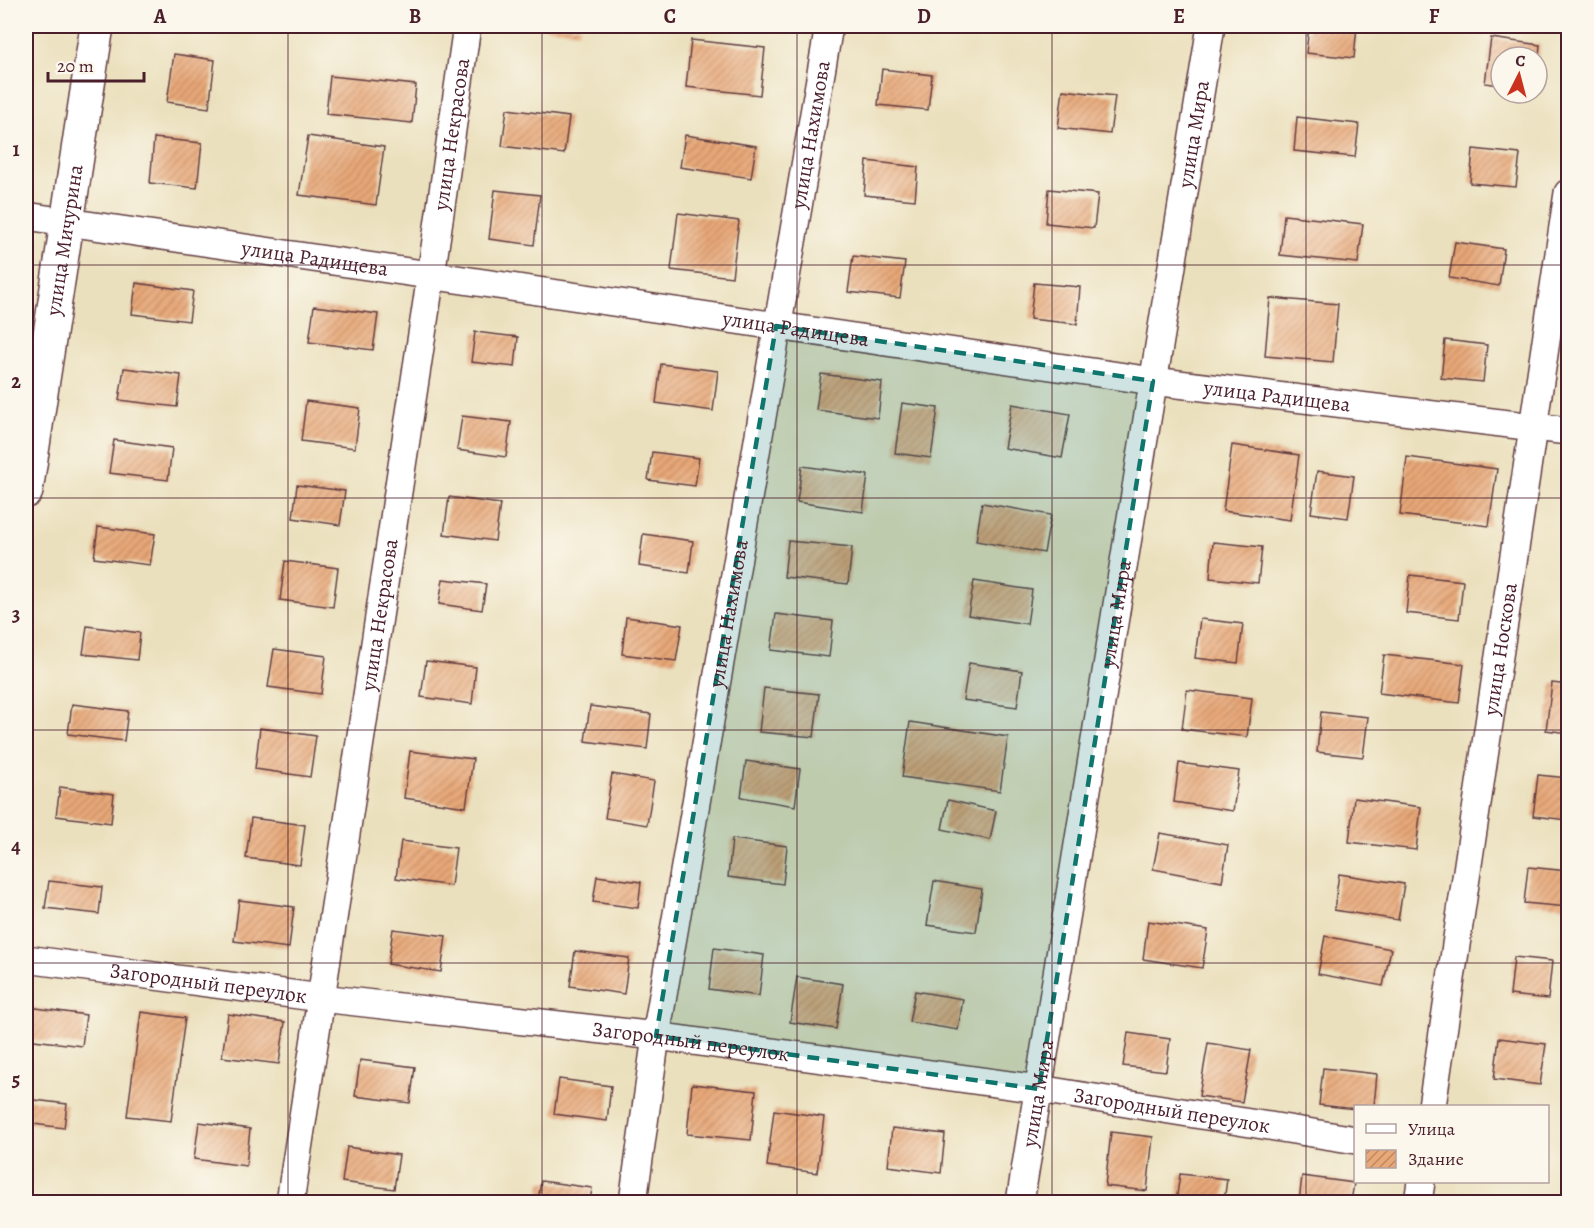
<svg xmlns="http://www.w3.org/2000/svg" width="1594" height="1228" viewBox="0 0 1594 1228" font-family="Alegreya,serif">
	<defs>
		<pattern id="building-hatch" width="6" height="6" patternUnits="userSpaceOnUse" patternTransform="scale(1.5)"><rect width="6" height="6" fill="#e8a878"/><path d="M-1 1l2-2M0 6l6-6M5 7l2-2" fill="none" stroke="#be8863"/></pattern>
	</defs>
	<rect width="100%" height="100%" fill="#fbf7ec"/>
	<filter id="ink" filterUnits="userSpaceOnUse"><feTurbulence type="fractalNoise" baseFrequency=".0167" numOctaves="2"/><feDisplacementMap in="SourceGraphic" scale="12" xChannelSelector="R" yChannelSelector="G"/><feConvolveMatrix kernelMatrix="1 2 1 2 8 2 1 2 1" color-interpolation-filters="sRGB"/></filter>
	<filter id="wash" filterUnits="userSpaceOnUse"><feTurbulence type="fractalNoise" baseFrequency=".008" numOctaves="4" result="noise"/><feDisplacementMap in="SourceGraphic" scale="24" xChannelSelector="R" yChannelSelector="G"/><feGaussianBlur stdDeviation="1.35" result="paint"/><feColorMatrix in="noise" values="0 0 0 0 0 0 0 0 0 0 0 0 0 0 0 0 0 1.4 0 .05"/><feComposite in="paint" operator="in"/></filter>
	<g filter="url(#wash)">
		<rect width="100%" height="100%" fill="#ebe0bd"/>
		<g id="blocks">
			<g fill="url(#building-hatch)">
				<polygon points="541,26 580,26 579,32 541,27"/>
				<polygon points="1309,26 1357,26 1354,58 1306,53"/>
				<polygon points="1491,38 1540,45 1539,57 1501,57 1501,85 1485,83"/>
				<polygon points="691,40 765,48 760,95 686,87"/>
				<polygon points="174,54 215,60 209,108 167,102"/>
				<polygon points="882,69 932,75 928,110 878,105"/>
				<polygon points="330,76 416,85 412,123 326,114"/>
				<polygon points="1063,90 1115,96 1110,134 1058,128"/>
				<polygon points="507,109 569,117 564,154 502,146"/>
				<polygon points="1297,117 1359,124 1355,157 1294,151"/>
				<polygon points="685,135 756,146 751,178 680,167"/>
				<polygon points="308,136 384,147 376,205 299,195"/>
				<polygon points="154,138 202,143 197,188 150,183"/>
				<polygon points="1473,149 1520,154 1516,187 1470,183"/>
				<polygon points="867,161 918,167 915,200 864,195"/>
				<polygon points="1049,189 1098,194 1094,228 1046,223"/>
				<polygon points="495,190 540,195 534,245 489,239"/>
				<polygon points="678,213 739,221 732,277 671,270"/>
				<polygon points="1284,215 1363,224 1358,263 1280,255"/>
				<polygon points="1455,242 1504,249 1499,286 1449,278"/>
				<polygon points="853,256 905,262 900,298 848,292"/>
				<polygon points="136,283 193,291 189,321 132,314"/>
				<polygon points="1034,283 1080,287 1077,324 1030,319"/>
				<polygon points="1270,298 1338,304 1333,362 1265,356"/>
				<polygon points="314,306 378,314 373,350 309,342"/>
				<polygon points="475,332 518,337 515,367 471,362"/>
				<polygon points="1445,340 1487,345 1483,382 1441,378"/>
				<polygon points="661,364 718,371 713,411 656,403"/>
				<polygon points="124,368 181,375 177,407 119,400"/>
				<polygon points="821,374 882,382 878,418 816,410"/>
				<polygon points="306,401 360,408 355,448 301,441"/>
				<polygon points="902,403 938,408 931,458 895,453"/>
				<polygon points="1012,404 1070,414 1062,458 1004,448"/>
				<polygon points="462,416 511,422 506,457 457,450"/>
				<polygon points="114,440 172,448 168,480 109,473"/>
				<polygon points="1232,445 1299,455 1290,520 1223,511"/>
				<polygon points="652,452 699,458 695,486 648,480"/>
				<polygon points="1407,457 1497,469 1489,526 1400,515"/>
				<polygon points="802,466 868,475 863,512 797,502"/>
				<polygon points="1317,471 1354,476 1348,518 1311,513"/>
				<polygon points="297,485 345,491 340,525 293,518"/>
				<polygon points="449,497 500,504 495,541 444,534"/>
				<polygon points="982,503 1051,515 1044,553 976,541"/>
				<polygon points="98,527 155,534 150,565 94,558"/>
				<polygon points="643,534 693,541 689,573 639,566"/>
				<polygon points="788,541 852,547 848,584 784,577"/>
				<polygon points="1213,542 1262,547 1258,583 1210,578"/>
				<polygon points="285,561 338,568 333,607 280,600"/>
				<polygon points="1410,575 1463,581 1459,619 1406,613"/>
				<polygon points="443,579 486,584 482,610 439,604"/>
				<polygon points="974,581 1032,590 1027,624 968,615"/>
				<polygon points="1567,603 1568,603 1568,633 1564,632"/>
				<polygon points="776,614 833,621 829,657 771,650"/>
				<polygon points="626,617 682,625 676,661 622,654"/>
				<polygon points="1200,619 1243,624 1238,663 1195,658"/>
				<polygon points="87,626 140,633 137,660 83,654"/>
				<polygon points="274,649 326,656 321,694 268,687"/>
				<polygon points="1384,655 1464,664 1459,703 1379,693"/>
				<polygon points="426,661 476,667 472,704 421,697"/>
				<polygon points="969,663 1022,671 1017,707 963,700"/>
				<polygon points="1552,683 1568,685 1568,733 1546,730"/>
				<polygon points="764,688 819,694 814,737 759,732"/>
				<polygon points="1187,690 1252,698 1247,737 1182,729"/>
				<polygon points="72,704 128,711 124,741 68,734"/>
				<polygon points="590,706 651,714 647,749 585,741"/>
				<polygon points="1321,712 1368,717 1363,757 1317,752"/>
				<polygon points="910,722 1008,737 1000,791 902,777"/>
				<polygon points="260,728 316,736 310,777 255,769"/>
				<polygon points="410,751 473,759 466,807 404,798"/>
				<polygon points="746,761 800,769 795,806 741,797"/>
				<polygon points="1179,763 1239,771 1233,811 1174,802"/>
				<polygon points="612,774 654,781 647,825 605,818"/>
				<polygon points="1538,775 1568,778 1568,820 1533,816"/>
				<polygon points="60,787 114,794 111,823 56,816"/>
				<polygon points="1354,798 1421,807 1416,850 1349,842"/>
				<polygon points="948,800 996,811 990,840 942,829"/>
				<polygon points="251,818 305,825 300,865 246,858"/>
				<polygon points="1160,833 1228,845 1222,882 1153,869"/>
				<polygon points="732,839 787,846 783,884 728,877"/>
				<polygon points="401,841 456,848 451,886 396,878"/>
				<polygon points="1528,867 1568,871 1568,907 1524,903"/>
				<polygon points="1339,874 1404,884 1398,920 1334,910"/>
				<polygon points="597,876 641,882 638,908 593,902"/>
				<polygon points="49,881 102,887 99,914 45,908"/>
				<polygon points="934,881 982,889 976,932 927,925"/>
				<polygon points="239,900 294,907 289,948 234,941"/>
				<polygon points="1148,921 1208,930 1202,968 1143,959"/>
				<polygon points="393,929 446,936 441,972 388,964"/>
				<polygon points="1325,936 1391,949 1383,986 1318,974"/>
				<polygon points="714,948 764,955 759,996 709,989"/>
				<polygon points="575,951 629,958 624,994 570,986"/>
				<polygon points="1514,957 1552,961 1548,999 1510,995"/>
				<polygon points="797,977 843,984 836,1029 790,1022"/>
				<polygon points="915,991 963,999 958,1030 909,1022"/>
				<polygon points="29,1007 86,1015 82,1046 26,1039"/>
				<polygon points="141,1012 185,1018 171,1121 127,1116"/>
				<polygon points="228,1014 285,1022 279,1064 222,1057"/>
				<polygon points="1128,1033 1170,1039 1166,1071 1123,1066"/>
				<polygon points="1499,1038 1546,1044 1540,1085 1494,1079"/>
				<polygon points="1208,1043 1251,1050 1242,1102 1199,1096"/>
				<polygon points="360,1060 415,1067 410,1103 355,1096"/>
				<polygon points="1323,1068 1377,1074 1374,1106 1356,1106 1356,1109 1319,1105"/>
				<polygon points="559,1079 611,1086 607,1121 554,1114"/>
				<polygon points="692,1084 756,1091 751,1140 687,1134"/>
				<polygon points="26,1099 67,1104 64,1128 26,1123"/>
				<polygon points="774,1110 824,1117 817,1173 767,1166"/>
				<polygon points="199,1122 250,1129 246,1166 194,1159"/>
				<polygon points="892,1128 945,1134 941,1173 888,1166"/>
				<polygon points="1111,1132 1153,1137 1147,1191 1105,1186"/>
				<polygon points="347,1147 399,1155 394,1189 342,1182"/>
				<polygon points="1180,1174 1227,1179 1224,1202 1176,1202"/>
				<polygon points="1302,1176 1354,1183 1351,1202 1299,1202"/>
				<polygon points="541,1181 592,1188 590,1202 538,1202"/>
			</g>
		</g>
	</g>
	<g filter="url(#ink)">
		<use href="#blocks" fill-opacity="0" stroke="#623c41" stroke-width="1.5"/>
		<g fill="none" stroke-linecap="round" stroke-linejoin="round">
			<g stroke="#623c41" stroke-width="30">
				<g id="minor">
					<path id="s1" d="M26,216L1153,381L1568,431"/>
					<path id="s2" d="M26,959L321,998L656,1036L1039,1089L1356,1140"/>
					<path id="s3" d="M1432,1106L1568,193"/>
					<path id="s4" d="M290,1202L431,275L467,26"/>
					<path id="s5" d="M633,1202L656,1036L829,26"/>
					<path id="s6" d="M1020,1202L1211,26"/>
					<polyline points="1418,1202 1421,1182"/>
				</g>
			</g>
			<g stroke="#623c41" stroke-width="36">
				<g id="tertiary">
					<path id="s7" d="M26,491L97,26"/>
				</g>
			</g>
			<use href="#minor" stroke="#fff" stroke-width="27"/>
			<use href="#tertiary" stroke="#fff" stroke-width="33"/>
		</g>
	</g>
	<path fill="#0f766e" fill-opacity="0.2" stroke="#0f766e" stroke-width="4.5" stroke-dasharray="12 8" stroke-linejoin="round" d="M776,326L1153,381L1039,1089L656,1036Z"/>
	<path fill="none" stroke="#4a1f2b" stroke-width="1.5" stroke-opacity="0.55" d="M288,26V1202M542,26V1202M797,26V1202M1052,26V1202M1306,26V1202M26,265H1568M26,498H1568M26,730H1568M26,963H1568"/>
	<g text-anchor="middle" stroke-width="6" stroke-linejoin="round" paint-order="stroke">
		<g font-size="21" fill="#4a1f2b" stroke="#fbf7ec">
			<text dy="7" stroke="none"><textPath href="#s4" startOffset="1080">улица Некрасова</textPath></text>
			<text dy="7" stroke="none"><textPath href="#s5" startOffset="1082">улица Нахимова</textPath></text>
			<text dy="7" stroke="none"><textPath href="#s6" startOffset="1082">улица Мира</textPath></text>
			<text dy="7" stroke="none"><textPath href="#s7" startOffset="254">улица Мичурина</textPath></text>
			<text dy="7" stroke="none"><textPath href="#s1" startOffset="292">улица Радищева</textPath></text>
			<text dy="7" stroke="none"><textPath href="#s1" startOffset="778">улица Радищева</textPath></text>
			<text dy="7" stroke="none"><textPath href="#s1" startOffset="1264">улица Радищева</textPath></text>
			<text dy="7" stroke="none"><textPath href="#s5" startOffset="596">улица Нахимова</textPath></text>
			<text dy="7" stroke="none"><textPath href="#s4" startOffset="594">улица Некрасова</textPath></text>
			<text dy="7" stroke="none"><textPath href="#s6" startOffset="596">улица Мира</textPath></text>
			<text dy="7" stroke="none"><textPath href="#s3" startOffset="462">улица Носкова</textPath></text>
			<text dy="7" stroke="none"><textPath href="#s2" startOffset="184">Загородный переулок</textPath></text>
			<text dy="7" stroke="none"><textPath href="#s2" startOffset="670">Загородный переулок</textPath></text>
			<text dy="7" stroke="none"><textPath href="#s6" startOffset="110">улица Мира</textPath></text>
			<text dy="7" stroke="none"><textPath href="#s2" startOffset="1156">Загородный переулок</textPath></text>
		</g>
	</g>
	<rect width="1594" height="1228" fill="none" stroke="#fbf7ec" stroke-width="66"/>
	<rect x="1354" y="1105" width="195" height="78" fill="#fbf7ec" stroke="#b4a19f" stroke-width="1.5"/>
	<rect x="1366" y="1124" width="30" height="9" fill="#ffffff" stroke="#b4a19f" stroke-width="1.5"/>
	<text x="1408" y="1135" font-size="18" fill="#4a1f2b">Улица</text>
	<rect x="1366" y="1150" width="30" height="18" fill="url(#building-hatch)" stroke="#b4a19f" stroke-width="1.5"/>
	<text x="1408" y="1165" font-size="18" fill="#4a1f2b">Здание</text>
	<g transform="translate(1519 75) rotate(6)"><circle r="28" fill="#fbf7ec" stroke="#b4a19f" stroke-width="1.5"/>
	<path d="M0-4.5L10 22L0 15L-10 22Z" fill="#c8321e"/>
	<text y="-9" font-size="16" font-weight="bold" text-anchor="middle" fill="#4a1f2b">С</text>
	</g>
	<path d="M48 72v9h96v-9" fill="none" stroke="#4a1f2b" stroke-width="3"/>
	<text x="57" y="72" font-size="18" fill="#4a1f2b" stroke="#fbf7ec" stroke-width="4.5" paint-order="stroke">20 m</text>
	<rect x="33" y="33" width="1528" height="1162" fill="none" stroke="#4a1f2b" stroke-width="2"/>
	<g font-size="20" text-anchor="middle" font-weight="bold" fill="#4a1f2b">
		<text x="160" y="23">A</text>
		<text x="415" y="23">B</text>
		<text x="670" y="23">C</text>
		<text x="924" y="23">D</text>
		<text x="1179" y="23">E</text>
		<text x="1434" y="23">F</text>
		<text x="16" y="156">1</text>
		<text x="16" y="388">2</text>
		<text x="16" y="621">3</text>
		<text x="16" y="853">4</text>
		<text x="16" y="1086">5</text>
	</g>
</svg>
